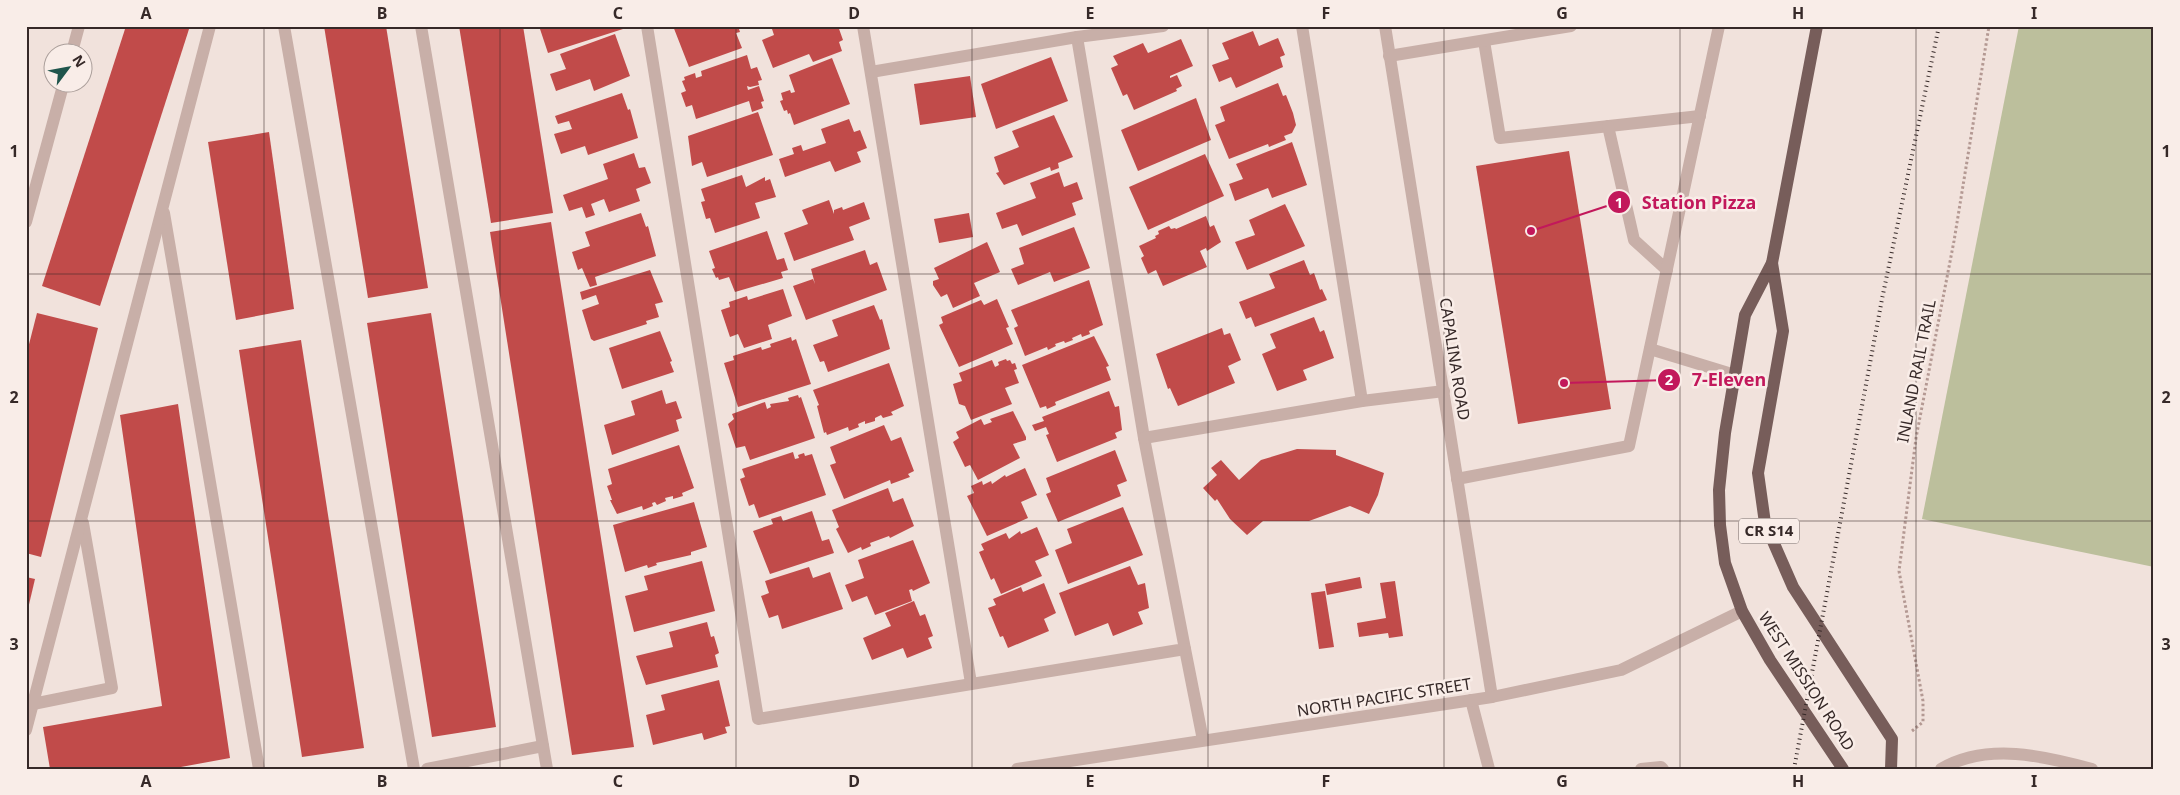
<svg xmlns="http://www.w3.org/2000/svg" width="2180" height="795" viewBox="0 0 2180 795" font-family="'Noto Sans',sans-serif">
	<rect width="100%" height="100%" fill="#f1e2dc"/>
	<polygon fill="#bcbf9c" points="2019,26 2154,26 2154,567 1922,519"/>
	<g fill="#c14b4a">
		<polygon points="126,26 190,26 100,306 42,286"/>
		<polygon points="324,26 386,26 428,288 368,298"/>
		<polygon points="459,26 523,26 553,213 491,223"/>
		<polygon points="539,26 622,26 623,29 548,53"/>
		<polygon points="673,26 738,26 740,32 736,33 742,48 689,67"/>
		<polygon points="771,26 838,26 843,40 839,42 842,51 813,62 809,54 773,68 762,40 774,35"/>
		<polygon points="1253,31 1259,46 1278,38 1285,55 1280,57 1283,67 1236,88 1231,77 1219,82 1212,65 1229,59 1222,43"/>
		<polygon points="615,34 630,76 594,91 590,79 556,91 550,74 566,69 560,54"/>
		<polygon points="1181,39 1193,66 1170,76 1170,78 1177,75 1182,86 1176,89 1177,91 1134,110 1127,94 1123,96 1111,68 1118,65 1113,56 1143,43 1148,53"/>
		<polygon points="747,55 751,69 757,67 762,80 758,81 759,85 750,87 747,86 748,90 759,86 764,101 761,102 763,108 752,112 749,101 696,119 692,105 686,107 681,93 686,91 682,81 685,80 684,77 695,73 696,78 702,76 701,71"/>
		<polygon points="1051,57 1068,101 996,129 981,84"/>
		<polygon points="832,58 850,104 794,125 790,113 788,114 787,110 784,111 780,101 783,100 781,93 790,90 791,93 795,92 789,75"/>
		<polygon points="970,76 976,117 920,125 914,84"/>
		<polygon points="1278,83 1283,96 1286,95 1293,113 1296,125 1292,133 1284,136 1286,140 1269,147 1268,144 1229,159 1215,125 1225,121 1220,107"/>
		<polygon points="622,93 628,110 630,109 638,138 588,155 585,146 561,154 554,134 572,129 569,121 558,124 555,116"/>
		<polygon points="1196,98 1211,140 1138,171 1121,130"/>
		<polygon points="758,112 773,155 707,177 702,162 692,166 688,136"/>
		<polygon points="1054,115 1073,157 1058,163 1059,168 1051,171 1050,167 1004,185 996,173 999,172 994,157 1019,147 1012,131"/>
		<polygon points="849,119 854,132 860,130 867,148 857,152 861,162 835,172 830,161 785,177 779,159 794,154 792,148 801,145 803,151 826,143 821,129"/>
		<polygon points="269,132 294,309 236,320 208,142"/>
		<polygon points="1292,142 1307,185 1272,198 1268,188 1235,201 1229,184 1243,179 1236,164"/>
		<polygon points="1569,151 1611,409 1518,424 1476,166"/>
		<polygon points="634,153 639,168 645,167 651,183 636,189 640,201 609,212 604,199 591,204 595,215 586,218 582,207 569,211 563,195 608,179 603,164"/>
		<polygon points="1205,154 1224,196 1148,230 1129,187"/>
		<polygon points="1059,172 1064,187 1077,182 1083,199 1072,203 1076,215 1022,236 1017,224 1002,229 996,213 1036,198 1030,183"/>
		<polygon points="742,175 746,187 765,177 765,181 770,179 776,197 755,203 760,218 715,233 710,218 706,219 701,202 705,201 701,189"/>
		<polygon points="829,200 834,214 834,210 842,207 843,210 864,202 870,219 849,227 854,240 794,261 784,233 808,224 802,210"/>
		<polygon points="1285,204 1305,246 1247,270 1235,242 1255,235 1249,220"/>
		<polygon points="641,213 646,227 648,226 656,256 595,277 597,285 590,287 582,268 578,270 572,252 590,246 585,232"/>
		<polygon points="969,213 973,237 939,243 934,219"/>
		<polygon points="1206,216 1210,227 1214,225 1221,242 1207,251 1206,248 1200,251 1207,267 1163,286 1156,270 1148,274 1141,258 1144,256 1139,246 1156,238 1155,236 1159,234 1158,231 1169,226 1171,229 1175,228 1176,229"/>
		<polygon points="551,222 634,747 572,755 490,232"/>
		<polygon points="1074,227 1090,268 1054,282 1050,272 1018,285 1011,269 1024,264 1019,248"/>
		<polygon points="767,231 777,260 784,258 788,270 781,272 783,278 735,292 729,277 719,280 718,277 716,278 712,269 715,268 709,251"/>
		<polygon points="987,242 1000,272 974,283 980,296 953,308 947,294 941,297 933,285 933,281 939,279 934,268"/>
		<polygon points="865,250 870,265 877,262 887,290 806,320 793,286 813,279 815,284 811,269"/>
		<polygon points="1304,260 1310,275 1314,273 1320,290 1322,289 1327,300 1255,327 1251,317 1246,319 1239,302 1275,288 1269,274"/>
		<polygon points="650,270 663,302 655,304 659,317 646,321 647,324 594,341 591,339 582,310 599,304 596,295 582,300 580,292"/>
		<polygon points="1089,280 1103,325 1089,331 1090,334 1082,337 1081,334 1072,338 1073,340 1065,343 1064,341 1055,344 1056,346 1048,350 1047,347 1025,356 1014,328 1018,326 1011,310"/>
		<polygon points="783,289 792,316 768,325 772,339 744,348 738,334 730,337 721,310 730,307 729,302 747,296 748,300"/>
		<polygon points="997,299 1009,327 1006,328 1013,344 959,367 939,325 943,323 941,317 981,300 984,305"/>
		<polygon points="874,305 880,320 882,319 890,349 828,372 824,361 820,362 813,345 838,336 832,320"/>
		<polygon points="37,313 98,328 41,557 26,553 26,356"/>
		<polygon points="431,313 496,727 432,737 367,323"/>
		<polygon points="1314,317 1320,332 1324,330 1334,358 1303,370 1307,380 1277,391 1262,354 1276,348 1270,334"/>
		<polygon points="1222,328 1224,335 1230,333 1241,360 1228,366 1235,383 1178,406 1170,388 1168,389 1156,354"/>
		<polygon points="660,331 672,361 670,362 674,372 622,389 609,348"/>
		<polygon points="1094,336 1109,366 1106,367 1111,380 1055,402 1056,405 1047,409 1046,406 1040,408 1022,365"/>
		<polygon points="791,337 792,341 796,339 811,384 738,407 724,363 734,360 733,356 761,347 762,350 771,347 770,344"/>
		<polygon points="301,340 364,748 302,757 239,350"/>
		<polygon points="1006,359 1007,361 1010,360 1012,364 1015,363 1017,369 1014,370 1019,383 1005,388 1012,404 971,420 965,406 959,404 953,384 962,381 959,373 992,360 995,367 999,365 998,362"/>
		<polygon points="889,363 904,406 891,412 893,415 883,418 881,415 875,418 875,421 865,424 865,421 858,424 859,427 849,431 848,427 827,435 826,432 824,433 817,406 819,405 813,390"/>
		<polygon points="662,390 666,404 676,401 682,418 676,420 679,431 612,455 604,425 635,415 631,401"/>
		<polygon points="1109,391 1115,407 1119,406 1122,430 1115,433 1117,438 1057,462 1046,435 1049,434 1046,427 1035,431 1032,425 1044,421 1042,417"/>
		<polygon points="798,395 799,398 801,397 815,438 750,460 745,446 736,448 728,424 734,419 732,414 765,402 767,409 771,407 770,404 789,401 788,398"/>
		<polygon points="178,404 230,758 170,769 50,769 43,727 162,706 120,415"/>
		<polygon points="1013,411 1026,437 1026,440 1013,444 1020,458 978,480 970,465 965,467 953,442 959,438 956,432 981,419 984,425 992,422 990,419"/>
		<polygon points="884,425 891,441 901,437 914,471 908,474 910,477 891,484 890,480 844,499 830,465 836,463 830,447"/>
		<polygon points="679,445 694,488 682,493 683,496 673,499 673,496 665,498 666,501 657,505 655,502 652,503 653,506 643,510 642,506 617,514 610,500 612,500 607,486 612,484 608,469"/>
		<polygon points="1297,449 1336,450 1336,455 1384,473 1378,495 1369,514 1350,506 1309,521 1263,521 1247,535 1230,519 1217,499 1215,501 1203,488 1217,475 1211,468 1221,460 1239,480 1261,460"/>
		<polygon points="1115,450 1127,481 1117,485 1121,496 1058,522 1046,494 1051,492 1046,478"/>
		<polygon points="793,452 795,459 799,458 798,455 804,453 805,456 812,454 826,495 759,518 754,504 749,506 740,479 745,477 742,469"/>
		<polygon points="1025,468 1037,495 1021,502 1028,518 987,536 967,496 974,493 971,486 982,481 983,485 991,481 992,484 1005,475 1006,477"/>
		<polygon points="888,488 893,502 903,498 914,526 890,538 889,536 870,543 871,546 862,550 861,547 848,553 836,529 839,527 832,510"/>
		<polygon points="694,502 707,547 691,552 691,555 656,563 657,565 648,568 647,565 625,572 613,525"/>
		<polygon points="1123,507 1143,555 1068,584 1055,550 1072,543 1067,529"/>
		<polygon points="812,511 822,541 829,539 834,553 770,574 753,531 773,524 771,519 781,516 783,521"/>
		<polygon points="1037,527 1049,555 1035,561 1042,576 1001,594 994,578 991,580 979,552 984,550 981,544 1006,533 1009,539 1020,531 1021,534"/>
		<polygon points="913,540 930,583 913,591 912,589 909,590 912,601 875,615 867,596 852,602 845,585 864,578 858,560"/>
		<polygon points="702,561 715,611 634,632 625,596 648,590 644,576"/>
		<polygon points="1130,566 1138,585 1145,583 1149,608 1138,612 1143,624 1113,636 1108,623 1075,636 1059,593"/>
		<polygon points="809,567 813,578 830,572 843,609 782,629 778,615 769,618 761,596 769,593 765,581"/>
		<polygon points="26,577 35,579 27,613 26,613"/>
		<polygon points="1360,577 1362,588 1327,595 1325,584"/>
		<polygon points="1395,581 1403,636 1389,638 1388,633 1359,637 1357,623 1386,618 1380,583"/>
		<polygon points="1044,583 1056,613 1044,619 1049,631 1008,648 1003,636 1000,637 988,608 996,605 993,599 1021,587 1023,592"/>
		<polygon points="1325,591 1334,647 1319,649 1311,593"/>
		<polygon points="914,601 920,616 925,614 933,636 928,638 932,648 907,658 903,648 872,660 863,638 891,626 885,613"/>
		<polygon points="707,622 711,637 714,636 719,653 715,655 718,667 646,685 636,656 673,647 669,632"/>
		<polygon points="719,680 730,726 725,727 727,733 704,740 702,733 653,745 646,715 665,710 661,695"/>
	</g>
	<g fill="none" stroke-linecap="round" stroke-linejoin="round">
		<polyline stroke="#b49993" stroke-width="3" stroke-dasharray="2.5 2.5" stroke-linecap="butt" points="1912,731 1923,722 1923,701 1899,571 1916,438 1954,241 1989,26"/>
		<g stroke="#c8afa8" stroke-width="12">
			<polyline points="284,26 414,769"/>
			<polyline points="421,26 547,769"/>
			<polyline points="647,26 758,719 1185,649 1144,438 1077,37"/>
			<polyline points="863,26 971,683"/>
			<polyline points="1302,26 1362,401"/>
			<polyline points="1385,26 1492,697"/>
			<polyline points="1484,41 1500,138 1700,116"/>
			<polyline points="72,52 79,26"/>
			<polyline points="1389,56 1571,26"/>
			<polyline points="871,72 1077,37 1163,26"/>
			<polyline points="1608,126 1634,240 1667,270"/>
			<polyline points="164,213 259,769"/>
			<polyline points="26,222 64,82"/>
			<polyline points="1650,349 1735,375"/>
			<polyline points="1144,438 1362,401 1444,391"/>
			<polyline points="1457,479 1629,446 1719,26"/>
			<polyline points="1185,649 1203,740"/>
			<polyline points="1471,700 1489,769"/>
			<polyline points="33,704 112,688 83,523"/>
			<polyline points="26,730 210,26"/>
			<polyline points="427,769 543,746"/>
			<polyline points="1017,769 1492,697 1621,670 1742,611"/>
			<polyline points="1641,769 1661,767 1663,769"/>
			<path d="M1941,769C1987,742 2044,756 2092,769"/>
		</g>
		<g stroke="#775d5a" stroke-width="12">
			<polyline points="1817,26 1772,263 1745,315 1725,433 1719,490 1720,525 1725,563 1742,611 1770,660 1843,769"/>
			<polyline points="1772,263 1783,331 1758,473 1765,523 1793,587 1892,739 1891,769"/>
		</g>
		<polyline stroke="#362928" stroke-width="4" stroke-dasharray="1 4" stroke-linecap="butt" points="1794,769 1882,299 1939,26"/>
	</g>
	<path fill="none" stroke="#362928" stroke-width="1" stroke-opacity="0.55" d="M264,26V769M500,26V769M736,26V769M972,26V769M1208,26V769M1444,26V769M1680,26V769M1916,26V769M26,274H2154M26,521H2154"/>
	<g text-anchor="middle" stroke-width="5" stroke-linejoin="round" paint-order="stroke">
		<rect fill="#f9ede8" stroke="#706462" stroke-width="1" x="1739" y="518.5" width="60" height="25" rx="4"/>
		<g font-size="15" font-weight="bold" fill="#362928">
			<text x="1769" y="536">CR S14</text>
		</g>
		<g font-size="16" fill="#362928" stroke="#f9ede8">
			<text transform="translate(1455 359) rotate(81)" y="6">CAPALINA ROAD</text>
			<text transform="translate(1916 371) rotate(-79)" y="6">INLAND RAIL TRAIL</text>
			<text transform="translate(1807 681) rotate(57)" y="6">WEST MISSION ROAD</text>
			<text transform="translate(1384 697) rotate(-9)" y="6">NORTH PACIFIC STREET</text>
		</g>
	</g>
	<path fill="none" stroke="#c2185b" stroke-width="2" d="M1531 231L1619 202M1564 383L1669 380"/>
	<g fill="#c2185b" stroke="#f9ede8" stroke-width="2">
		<circle cx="1531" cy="231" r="5"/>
		<circle cx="1564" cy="383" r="5"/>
		<circle cx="1619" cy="202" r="12"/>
		<circle cx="1669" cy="380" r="12"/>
	</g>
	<g font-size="15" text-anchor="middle" font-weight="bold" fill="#fff">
		<text x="1619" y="208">1</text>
		<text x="1669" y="385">2</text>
	</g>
	<g font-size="18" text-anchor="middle" font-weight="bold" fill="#c2185b" stroke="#f9ede8" stroke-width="5" stroke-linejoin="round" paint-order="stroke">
		<text x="1699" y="209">Station Pizza</text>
		<text x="1729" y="386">7-Eleven</text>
	</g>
	<rect width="2180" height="795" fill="none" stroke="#f9ede8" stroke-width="55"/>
	<g transform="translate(68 68) rotate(58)"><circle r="24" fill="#f9ede8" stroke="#ab9f9b"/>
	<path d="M0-4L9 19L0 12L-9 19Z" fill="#1f554c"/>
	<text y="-8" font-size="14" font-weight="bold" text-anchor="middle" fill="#362928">N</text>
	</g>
	<rect x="28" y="28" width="2124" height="740" fill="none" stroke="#362928" stroke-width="2"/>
	<g font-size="16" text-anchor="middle" font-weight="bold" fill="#362928">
		<text x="146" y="19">A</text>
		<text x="382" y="19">B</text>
		<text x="618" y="19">C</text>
		<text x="854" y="19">D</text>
		<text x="1090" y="19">E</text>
		<text x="1326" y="19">F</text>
		<text x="1562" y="19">G</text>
		<text x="1798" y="19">H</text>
		<text x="2034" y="19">I</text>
		<text x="14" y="157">1</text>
		<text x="2166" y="157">1</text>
		<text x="14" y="403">2</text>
		<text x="2166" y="403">2</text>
		<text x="14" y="650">3</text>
		<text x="2166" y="650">3</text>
		<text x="146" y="787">A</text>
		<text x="382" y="787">B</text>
		<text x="618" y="787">C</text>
		<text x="854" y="787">D</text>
		<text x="1090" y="787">E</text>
		<text x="1326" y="787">F</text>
		<text x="1562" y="787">G</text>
		<text x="1798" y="787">H</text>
		<text x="2034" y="787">I</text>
	</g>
</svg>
